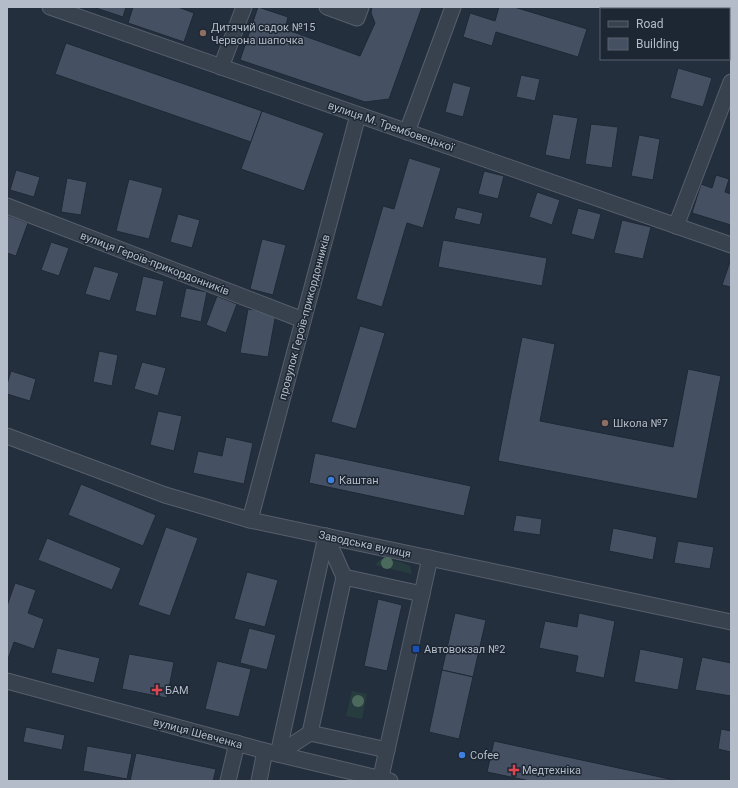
<svg xmlns="http://www.w3.org/2000/svg" width="738" height="788" viewBox="0 0 738 788" font-family="Roboto,sans-serif">
	<rect width="100%" height="100%" fill="#242f3e"/>
	<g fill="#263c3f">
		<polygon points="385,559 401,562 410,566 412,574 375,565 380,560"/>
		<polygon points="352,691 367,694 362,719 346,716"/>
	</g>
	<g fill="#455162" stroke="#1f2835">
		<polygon points="93,7 126,7 123,17"/>
		<polygon points="133,7 178,7 194,13 184,42 128,23"/>
		<polygon points="258,7 288,17 285,29 360,56 375,23 371,13 372,7 422,7 389,99 365,102 240,60"/>
		<polygon points="499,7 514,7 587,29 578,57 496,32 492,46 463,37 470,13 495,21"/>
		<polygon points="66,43 262,111 251,142 55,74"/>
		<polygon points="678,68 712,78 703,107 670,98"/>
		<polygon points="521,75 540,79 535,101 516,97"/>
		<polygon points="453,82 471,87 463,117 445,112"/>
		<polygon points="262,111 324,133 304,191 241,169"/>
		<polygon points="553,114 578,118 570,160 545,155"/>
		<polygon points="591,124 618,127 612,168 585,164"/>
		<polygon points="639,135 660,139 653,180 631,176"/>
		<polygon points="409,158 441,168 423,228 407,223 382,307 356,299 383,206 394,209"/>
		<polygon points="16,170 40,177 34,197 10,190"/>
		<polygon points="484,171 504,176 498,199 478,194"/>
		<polygon points="716,175 729,179 725,192 731,194 731,225 692,213 701,184 712,188"/>
		<polygon points="67,178 87,182 81,215 61,212"/>
		<polygon points="129,179 163,188 149,239 116,231"/>
		<polygon points="537,192 560,200 552,225 529,217"/>
		<polygon points="457,207 483,213 480,225 454,219"/>
		<polygon points="578,208 601,214 594,240 571,234"/>
		<polygon points="178,214 200,220 192,248 170,242"/>
		<polygon points="7,215 28,223 16,256 7,253"/>
		<polygon points="622,220 651,227 643,259 614,253"/>
		<polygon points="262,239 286,245 273,295 250,289"/>
		<polygon points="443,240 547,258 542,286 438,267"/>
		<polygon points="51,242 69,248 59,276 41,270"/>
		<polygon points="731,259 731,287 722,285"/>
		<polygon points="94,266 119,273 110,301 85,294"/>
		<polygon points="143,276 164,281 156,316 135,311"/>
		<polygon points="186,288 207,292 201,322 180,317"/>
		<polygon points="217,296 237,304 226,333 206,325"/>
		<polygon points="248,309 276,313 268,357 240,353"/>
		<polygon points="360,326 385,333 356,429 331,422"/>
		<polygon points="522,337 555,344 540,421 673,447 688,369 721,376 697,499 498,461"/>
		<polygon points="99,351 118,355 112,386 93,382"/>
		<polygon points="142,362 166,368 158,396 134,389"/>
		<polygon points="11,371 36,379 30,401 7,394 7,384"/>
		<polygon points="158,411 182,416 174,451 150,445"/>
		<polygon points="226,437 253,443 244,484 193,473 198,451 222,456"/>
		<polygon points="315,453 471,486 464,516 309,483"/>
		<polygon points="81,484 156,515 143,546 68,515"/>
		<polygon points="516,515 542,519 540,535 513,531"/>
		<polygon points="166,527 198,538 170,616 138,605"/>
		<polygon points="613,528 657,537 653,560 609,551"/>
		<polygon points="47,538 121,568 112,590 38,560"/>
		<polygon points="678,541 714,547 710,569 674,563"/>
		<polygon points="247,572 278,580 265,627 234,619"/>
		<polygon points="15,583 36,590 28,613 44,619 34,649 14,642 7,662 7,606"/>
		<polygon points="378,599 402,605 387,671 364,666"/>
		<polygon points="455,613 486,620 473,677 442,670"/>
		<polygon points="579,613 615,621 604,678 575,672 578,656 539,648 545,621 577,627"/>
		<polygon points="249,628 276,635 267,670 240,663"/>
		<polygon points="57,648 100,658 94,683 51,673"/>
		<polygon points="640,649 684,658 678,690 634,682"/>
		<polygon points="129,654 174,662 167,698 122,689"/>
		<polygon points="702,657 731,663 731,696 695,690"/>
		<polygon points="217,661 251,669 239,717 205,709"/>
		<polygon points="442,670 473,677 459,739 429,732"/>
		<polygon points="26,727 65,735 62,750 23,742"/>
		<polygon points="721,729 731,731 731,752 718,749"/>
		<polygon points="494,741 674,780 530,781 487,772"/>
		<polygon points="87,746 132,754 127,779 83,771"/>
		<polygon points="136,753 216,769 213,781 130,781"/>
	</g>
	<g fill="none" stroke-linecap="round" stroke-linejoin="round">
		<g stroke="#565f6c" stroke-width="17">
			<g id="minor">
				<polyline points="50,7 731,245"/>
				<polyline points="327,7 357,18 361,7"/>
				<polyline points="221,67 244,7"/>
				<polyline points="407,132 453,7"/>
				<polyline points="7,206 303,320"/>
				<polyline points="676,226 731,82"/>
				<polyline points="7,436 165,495 250,520 731,622"/>
				<polyline points="250,520 358,115"/>
				<polyline points="326,536 344,577"/>
				<polyline points="7,681 265,751 390,781"/>
				<polyline points="387,750 310,733 344,577 422,594"/>
				<polyline points="278,754 326,536"/>
				<polyline points="278,754 310,733"/>
				<polyline points="228,781 237,743"/>
				<polyline points="259,781 265,751"/>
				<polyline points="380,781 430,558"/>
			</g>
		</g>
		<use href="#minor" stroke="#38414e" stroke-width="15"/>
	</g>
	<g fill="#4b6a5d">
		<circle cx="387" cy="563" r="6"/>
		<circle cx="358" cy="701" r="6"/>
	</g>
	<g fill="#8d6e63" stroke="#1d2633" stroke-width="1.5">
		<circle cx="203" cy="33" r="4"/>
		<circle cx="605" cy="423" r="4"/>
	</g>
	<g fill="#3f7fe0" stroke="#1d2633" stroke-width="1.5">
		<circle cx="331" cy="480" r="4"/>
		<circle cx="462" cy="755" r="4"/>
	</g>
	<rect fill="#1a4fb4" stroke="#1d2633" stroke-width="1.5" x="412" y="645" width="8" height="8" rx="2"/>
	<g fill="#e0444e" stroke="#1d2633" stroke-width="1.5">
		<path d="M155 684h4v4h4v4h-4v4h-4v-4h-4v-4h4z"/>
		<path d="M512 764h4v4h4v4h-4v4h-4v-4h-4v-4h4z"/>
	</g>
	<g text-anchor="middle" stroke-width="3" stroke-linejoin="round" paint-order="stroke">
		<g font-size="11" fill="#b4bcc9" stroke="#1d2633" text-anchor="start">
			<text x="211" y="31">Дитячий садок №15<tspan x="211" dy="13">Червона шапочка</tspan></text>
			<text x="613" y="427">Школа №7</text>
			<text x="339" y="484">Каштан</text>
			<text x="424" y="653">Автовокзал №2</text>
			<text x="165" y="694">БАМ</text>
			<text x="470" y="759">Cofee</text>
			<text x="522" y="774">Медтехніка</text>
		</g>
		<g font-size="11" fill="#b4bcc9" stroke="#1d2633">
			<text transform="translate(391 126) rotate(19)" y="4">вулиця М. Трембовецької</text>
			<text transform="translate(155 263) rotate(21)" y="4">вулиця Героїв-прикордонників</text>
			<text transform="translate(304 317) rotate(-75)" y="4">провулок Героїв-прикордонників</text>
			<text transform="translate(365 544) rotate(12)" y="4">Заводська вулиця</text>
			<text transform="translate(198 733) rotate(15)" y="4">вулиця Шевченка</text>
		</g>
	</g>
	<rect width="738" height="788" fill="none" stroke="#b4bcc9" stroke-width="16"/>
	<rect x="600" y="8" width="130" height="52" fill="#1d2633" stroke="#59626f"/>
	<rect x="608" y="21" width="20" height="6" fill="#38414e" stroke="#59626f"/>
	<text x="636" y="28" font-size="12" fill="#b4bcc9">Road</text>
	<rect x="608" y="38" width="20" height="12" fill="#455162" stroke="#59626f"/>
	<text x="636" y="48" font-size="12" fill="#b4bcc9">Building</text>
</svg>
